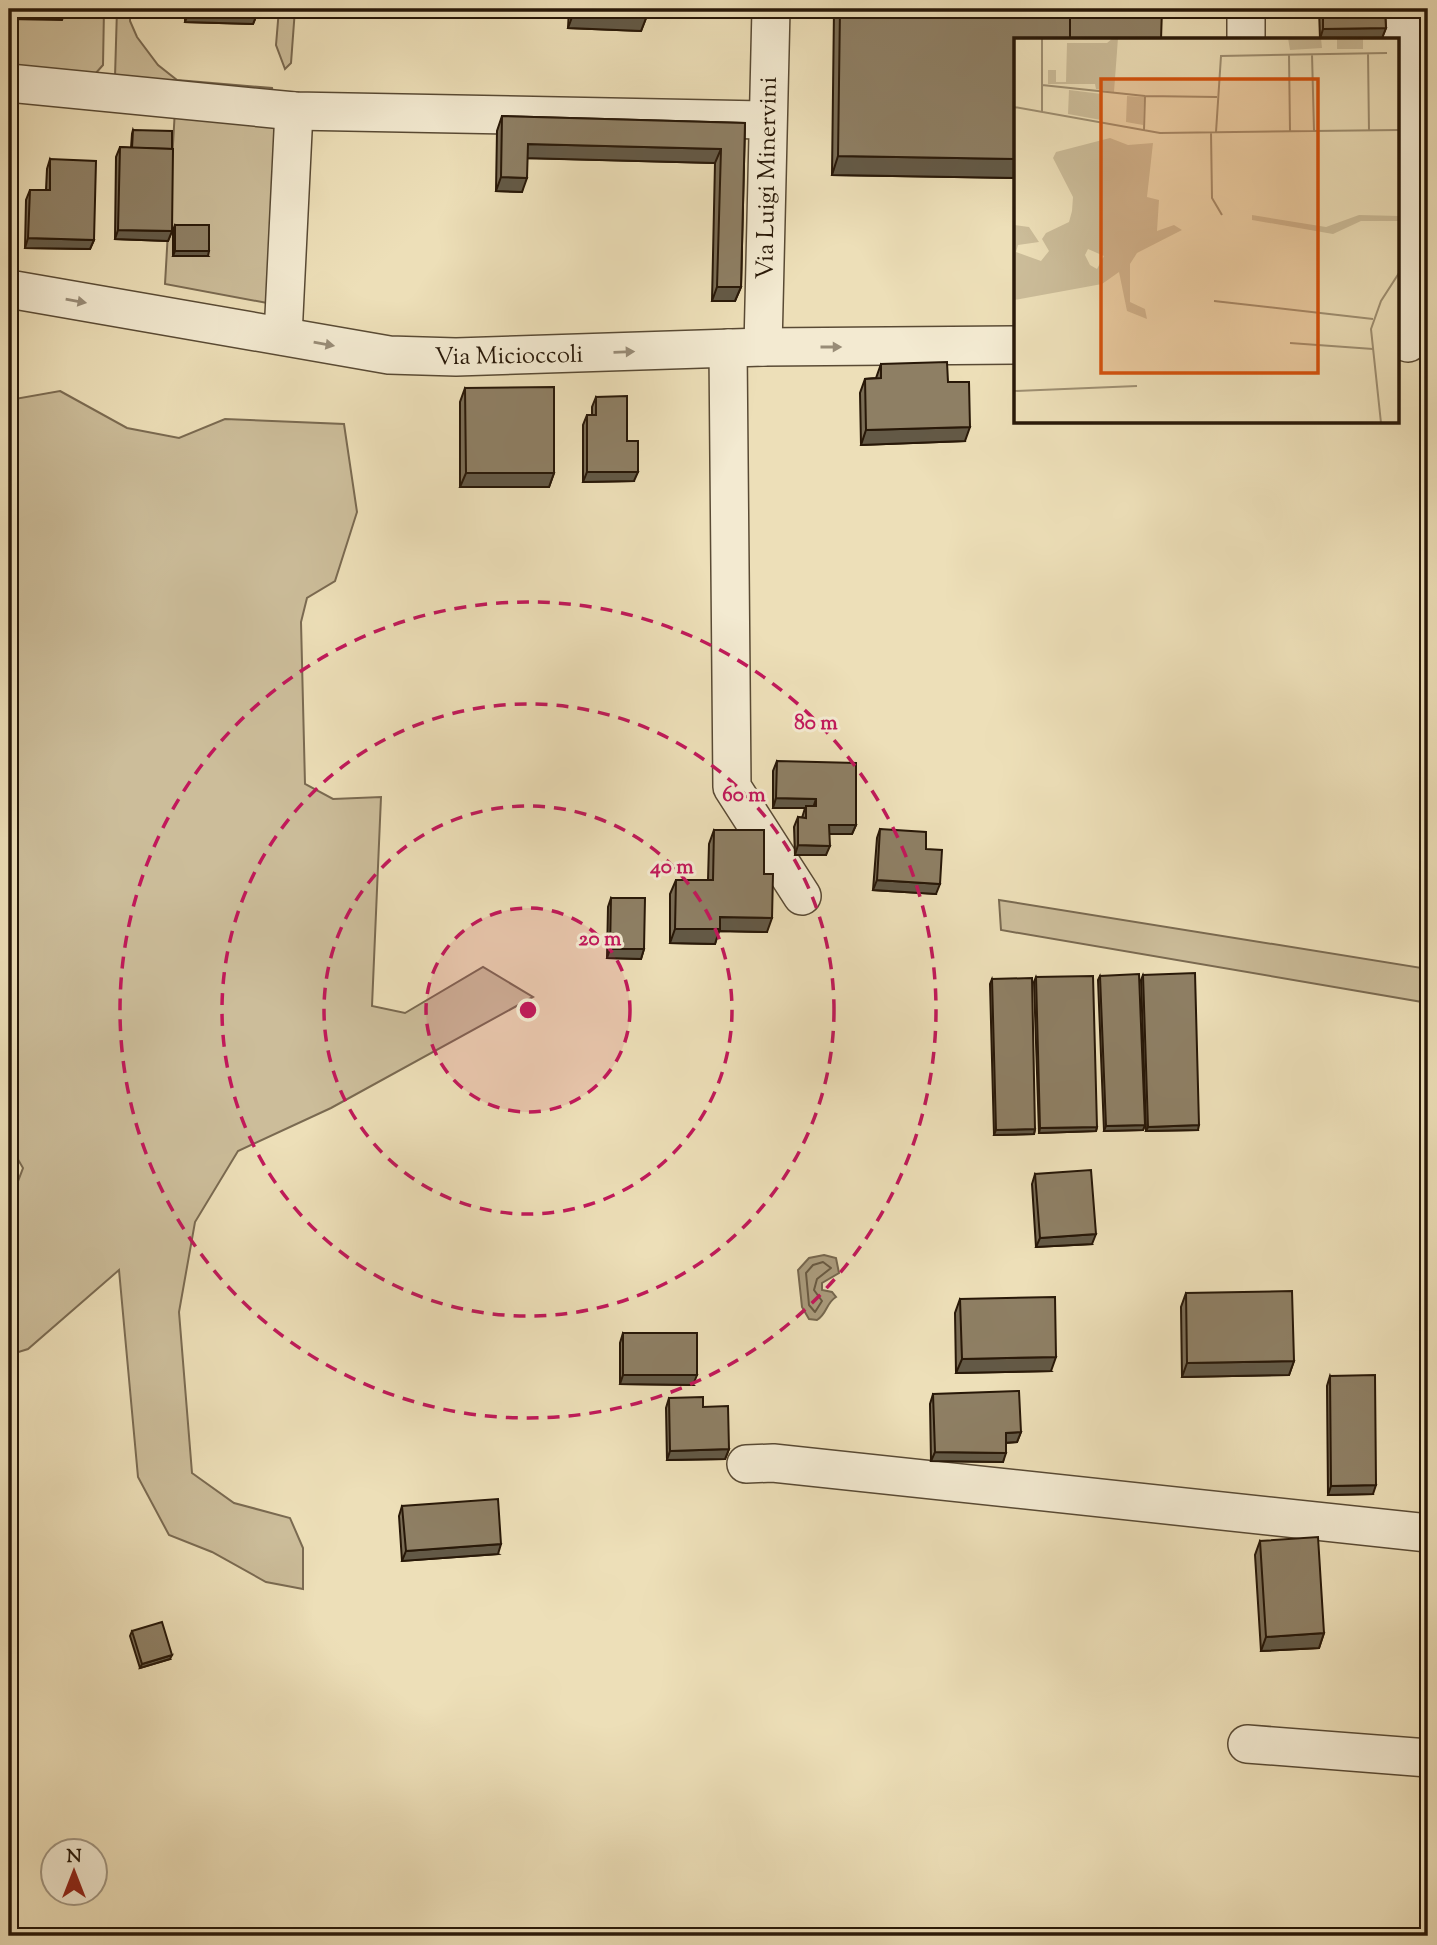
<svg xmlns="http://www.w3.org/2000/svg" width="1437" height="1945" viewBox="0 0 1437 1945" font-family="'Sorts Mill Goudy',serif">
	<rect width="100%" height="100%" fill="#eddfb8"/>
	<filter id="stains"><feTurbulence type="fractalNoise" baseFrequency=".00286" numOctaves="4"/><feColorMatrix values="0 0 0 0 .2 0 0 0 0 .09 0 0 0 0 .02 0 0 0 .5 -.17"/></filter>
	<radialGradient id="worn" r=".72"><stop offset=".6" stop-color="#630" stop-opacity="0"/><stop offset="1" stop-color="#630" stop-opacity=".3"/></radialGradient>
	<g fill="#ccbd9a" stroke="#7a6a51" stroke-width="2">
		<polygon points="9,9 104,9 103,65 88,82 9,72"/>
		<polygon points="117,9 130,9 130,21 137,37 158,65 177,80 272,88 274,98 115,77"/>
		<polygon points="279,9 295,9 291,63 285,69 276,45"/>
		<polygon points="175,109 286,118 278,305 165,284"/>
		<polygon points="60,391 127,428 179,438 225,419 344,424 357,512 335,581 307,598 301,622 305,784 333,799 381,797 372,1006 405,1013 483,967 533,997 331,1108 238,1151 195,1222 179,1312 192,1473 234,1503 290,1518 303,1548 303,1589 266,1582 212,1552 169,1535 138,1477 119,1270 28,1349 9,1355 9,1205 23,1168 9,1144 9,400"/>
		<polygon points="999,900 1428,969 1428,1003 1001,930"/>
	</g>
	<path fill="#aa9b7c" stroke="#76674e" stroke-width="2" d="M824,1255L836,1258L839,1273L822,1283V1290L832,1292L836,1297C826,1303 827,1314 817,1320L809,1319L802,1307L798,1270L809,1258Z"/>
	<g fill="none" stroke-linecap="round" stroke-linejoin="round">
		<polygon stroke="#695a42" stroke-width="2" points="823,1262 831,1268 817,1279 814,1290 822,1301 815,1312 809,1305 806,1273 813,1265"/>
		<g stroke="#594a34" stroke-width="40">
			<g id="minor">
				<polyline points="1246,9 1246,40"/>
				<polyline points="1402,9 1408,343"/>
				<polyline points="9,83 294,111 767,120"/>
				<polyline points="9,289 389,355 456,357 763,347 1015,345"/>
				<polyline points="283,336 294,111"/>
				<polyline points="763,347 771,9"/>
				<polyline points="728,348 732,787 802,896"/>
				<polyline points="746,1464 773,1463 1428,1533"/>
				<polyline points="1247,1744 1428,1758"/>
			</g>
		</g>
		<use href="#minor" stroke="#f3ead1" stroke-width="37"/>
	</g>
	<g fill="#7a6d56" stroke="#281808" stroke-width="2">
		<polygon points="185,9 259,9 253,24 185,22"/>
		<polygon points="569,9 648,9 648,13 641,31 568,28"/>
		<polygon points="834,9 1162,9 1015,40 1015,178 832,175"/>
		<polygon points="1319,9 1385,9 1386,28 1382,38 1320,39"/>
		<polygon points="502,116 745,123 741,287 735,301 712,301 715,163 527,158 522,192 496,191 497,131"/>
		<polygon points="133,130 172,231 168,241 115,239 116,157 120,147 131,148 132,134"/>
		<polygon points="50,159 94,240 90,249 25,248 26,200 30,190 46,190 47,169"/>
		<polygon points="175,225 208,256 173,256 173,230"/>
		<polygon points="881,364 948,382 965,441 861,445 860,393 865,379 876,378"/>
		<polygon points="465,388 554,473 549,487 460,487 460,402"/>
		<polygon points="596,397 627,441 634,481 583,482 583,425 587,415 592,415 592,407"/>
		<polygon points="777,761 856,825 852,834 829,834 826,855 795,855 794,827 798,817 802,818 805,808 773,808 773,771"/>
		<polygon points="880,829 926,849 936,894 873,890 877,838"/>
		<polygon points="714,830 764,874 767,932 719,931 715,944 670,943 670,894 676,880 708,880 709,844"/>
		<polygon points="611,898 644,949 641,959 607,958 608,907"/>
		<polygon points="1143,975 1198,1130 1146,1131 1141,980"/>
		<polygon points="1100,976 1145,1125 1143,1130 1104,1131 1098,980"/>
		<polygon points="1036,977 1097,1127 1096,1131 1039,1133 1034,982"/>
		<polygon points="992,979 1035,1129 1034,1134 994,1135 990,984"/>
		<polygon points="1035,1174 1092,1244 1036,1247 1032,1184"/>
		<polygon points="1186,1293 1294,1361 1289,1375 1182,1377 1181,1307"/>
		<polygon points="960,1299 1051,1371 956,1373 955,1313"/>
		<polygon points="623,1333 693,1385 620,1384 620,1343"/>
		<polygon points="1330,1376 1373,1494 1328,1495 1327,1386"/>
		<polygon points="933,1394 1021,1432 1017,1442 1006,1443 1003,1462 931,1461 930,1404"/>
		<polygon points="669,1398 703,1407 729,1449 725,1459 667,1460 666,1408"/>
		<polygon points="402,1506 498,1554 402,1561 399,1516"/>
		<polygon points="1260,1541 1324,1633 1319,1648 1261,1651 1255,1555"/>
		<polygon points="132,1631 170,1659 140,1668 130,1636"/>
	</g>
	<g fill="#635946" stroke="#281808" stroke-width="2">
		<polygon points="9,9 66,9 62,20 9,19"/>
		<polygon points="190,9 259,9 253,24 185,22"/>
		<polygon points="575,9 648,13 641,31 568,28"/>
		<polygon points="1386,28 1382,38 1320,39 1323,29"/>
		<polygon points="528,144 721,149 715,163 522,158"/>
		<polygon points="838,156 1015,159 1015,178 832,175"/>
		<polygon points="501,177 527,178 522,192 496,191"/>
		<polygon points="118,230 172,231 168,241 115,239"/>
		<polygon points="28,238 94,240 90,249 25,248"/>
		<polygon points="175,251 209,251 208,256 173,256"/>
		<polygon points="717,287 741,287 735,301 712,301"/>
		<polygon points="970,427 965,441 861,445 866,430"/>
		<polygon points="587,472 638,472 634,481 583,482"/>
		<polygon points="466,473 554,473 549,487 460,487"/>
		<polygon points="776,798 816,799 813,808 773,808"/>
		<polygon points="829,825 856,825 852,834 826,834"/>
		<polygon points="798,845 830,846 826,855 795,855"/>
		<polygon points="877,880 940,884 936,894 873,890"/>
		<polygon points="720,917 772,918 767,932 719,931 715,944 670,943 675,929"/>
		<polygon points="610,949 644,949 641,959 607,958"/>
		<polygon points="1145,1125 1143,1130 1104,1131 1106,1126"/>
		<polygon points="1199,1125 1198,1130 1146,1131 1148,1127"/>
		<polygon points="1097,1127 1096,1131 1039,1133 1040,1128"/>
		<polygon points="1035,1129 1034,1134 994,1135 996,1130"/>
		<polygon points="1096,1234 1092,1244 1036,1247 1040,1238"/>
		<polygon points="1056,1357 1051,1371 956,1373 962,1359"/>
		<polygon points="1294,1361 1289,1375 1182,1377 1187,1363"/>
		<polygon points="623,1375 697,1375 693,1385 620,1384"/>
		<polygon points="1021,1432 1017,1442 1002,1443 1006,1433"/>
		<polygon points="729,1449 725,1459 667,1460 670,1451"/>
		<polygon points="935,1452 1006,1453 1003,1462 931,1461"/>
		<polygon points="1376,1485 1373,1494 1328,1495 1331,1486"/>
		<polygon points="501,1544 498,1554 402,1561 406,1551"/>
		<polygon points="1324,1633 1319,1648 1261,1651 1266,1637"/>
		<polygon points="172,1655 170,1659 140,1668 142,1664"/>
	</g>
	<g fill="#8e7f64" stroke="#281808" stroke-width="2">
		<polygon points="575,9 648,9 648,13"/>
		<polygon points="840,9 1070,9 1070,40 1015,40 1015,159 838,156"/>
		<polygon points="1070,9 1162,9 1161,40 1070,40"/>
		<polygon points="1323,9 1385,9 1386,28 1323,29"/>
		<polygon points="502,116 745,123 741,287 717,287 721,149 528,144 527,178 501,177"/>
		<polygon points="133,130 172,131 172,149 132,148"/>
		<polygon points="120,147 173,149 172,231 118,230"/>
		<polygon points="50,159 96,161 94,240 28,238 30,190 50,190"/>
		<rect x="175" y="225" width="34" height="26"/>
		<polygon points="947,362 948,382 969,382 970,427 866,430 865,379 881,378 881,364"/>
		<polygon points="554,387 554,473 466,473 465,388"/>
		<polygon points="627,396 627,441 638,441 638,472 587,472 587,415 596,415 596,397"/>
		<polygon points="777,761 856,763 856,825 829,825 830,846 798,845 798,817 806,818 806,806 816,806 816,799 776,798"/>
		<polygon points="880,829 926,832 926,849 942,850 940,884 877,880"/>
		<polygon points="714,830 764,830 764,874 773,874 772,918 720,917 720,929 675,929 676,880 713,880"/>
		<polygon points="611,898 645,898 644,949 610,949"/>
		<polygon points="1195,973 1199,1125 1148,1127 1143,975"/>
		<polygon points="1139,974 1145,1125 1106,1126 1100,976"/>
		<polygon points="1093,976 1097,1127 1040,1128 1036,977"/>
		<polygon points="1032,978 1035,1129 996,1130 992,979"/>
		<polygon points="1091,1170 1096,1234 1040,1238 1035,1174"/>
		<polygon points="1292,1291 1294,1361 1187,1363 1186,1293"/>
		<polygon points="1055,1297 1056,1357 962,1359 960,1299"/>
		<rect x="623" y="1333" width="74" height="42"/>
		<polygon points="1375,1375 1376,1485 1331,1486 1330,1376"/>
		<polygon points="1019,1391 1021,1432 1006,1433 1006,1453 935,1452 933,1394"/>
		<polygon points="703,1397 703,1407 728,1406 729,1449 670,1451 669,1398"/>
		<polygon points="498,1499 501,1544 406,1551 402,1506"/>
		<polygon points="1318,1537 1324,1633 1266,1637 1260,1541"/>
		<polygon points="162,1622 172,1655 142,1664 132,1631"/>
	</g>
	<defs><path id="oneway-solid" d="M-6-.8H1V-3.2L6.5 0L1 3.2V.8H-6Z" transform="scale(1.75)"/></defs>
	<g fill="#988c77">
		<use href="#oneway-solid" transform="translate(76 301) rotate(10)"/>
		<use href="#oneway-solid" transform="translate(324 344) rotate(10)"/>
		<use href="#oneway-solid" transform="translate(831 347)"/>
		<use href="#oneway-solid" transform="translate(624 352) rotate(-2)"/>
	</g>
	<circle cx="528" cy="1010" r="102" fill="#c2185b" fill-opacity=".12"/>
	<g fill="none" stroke="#c2185b" stroke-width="3.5" stroke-dasharray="12 9">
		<circle cx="528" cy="1010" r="102"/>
		<circle cx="528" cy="1010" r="204"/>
		<circle cx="528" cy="1010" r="306"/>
		<circle cx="528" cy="1010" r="408"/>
	</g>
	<g text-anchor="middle" stroke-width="6" stroke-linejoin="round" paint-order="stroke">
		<g font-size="24" fill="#281808" stroke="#f3ead1">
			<text transform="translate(766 178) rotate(-89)" y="8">Via Luigi Minervini</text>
			<text transform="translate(509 355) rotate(-1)" y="8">Via Micioccoli</text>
		</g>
	</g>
	<g transform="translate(1014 38)">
		<rect width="385" height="385" fill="#eddfb8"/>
		<path d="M99,0H104L100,54L82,51L81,46H34V32H42V44H52L53,5H93ZM274,0H307L308,10L276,12ZM323,0H349V11H323ZM55,52L88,56L87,82L54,76ZM113,58L130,59L129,87L112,84ZM96,100L114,107L139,105L133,159L145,162L143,193L160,187L168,192L123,215L116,226V264L131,271L133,281L113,273L105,234L88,246L0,262V187L15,189L25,204L4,207L2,214L27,223L35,213L28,201L32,195L55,184L58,173L59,159L39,120L42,114ZM74,211L90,218L83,231L76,227L71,217ZM238,177L312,189L345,177L385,178V183H347L319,196L238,182Z" fill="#ccbd9a" fill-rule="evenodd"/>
		<path fill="none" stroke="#9e8f72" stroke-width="2" d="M28,0V74M354,15L355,93M298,16L300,93M275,17L276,93M28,47L131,58L203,59M0,69L146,95L385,92M130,92L131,58M197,94L198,160L208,177M202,94L207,18L373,15M200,263L359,281M276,305L359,311M0,353L123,348M367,385L357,291L367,263L385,235"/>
		<path fill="#d5520c" fill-opacity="0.15" stroke="#d5520c" stroke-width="3.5" d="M87,41H304V335H87Z"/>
		<rect width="385" height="385" fill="none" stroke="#281808" stroke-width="3.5"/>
	</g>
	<circle cx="528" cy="1010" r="10" fill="#c2185b" stroke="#f3ead1" stroke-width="3.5"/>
	<g font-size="21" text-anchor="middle" font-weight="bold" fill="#c2185b" stroke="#f3ead1" stroke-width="6" stroke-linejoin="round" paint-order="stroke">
		<text x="816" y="729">80 m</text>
		<text x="744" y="801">60 m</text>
		<text x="672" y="873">40 m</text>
		<text x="600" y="945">20 m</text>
	</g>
	<rect width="1437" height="1945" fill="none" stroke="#eddfb8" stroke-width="35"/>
	<rect x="10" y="10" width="1416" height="1924" fill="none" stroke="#281808" stroke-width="3.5"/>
	<rect x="18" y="18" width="1402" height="1910" fill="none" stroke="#281808" stroke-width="2"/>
	<g transform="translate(74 1872)"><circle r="33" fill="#f3ead1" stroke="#a29681" stroke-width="2"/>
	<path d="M0-5L12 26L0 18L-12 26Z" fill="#8f2418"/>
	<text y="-10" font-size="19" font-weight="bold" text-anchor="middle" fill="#281808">N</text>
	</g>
	<rect width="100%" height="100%" filter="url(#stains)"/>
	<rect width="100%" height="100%" fill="url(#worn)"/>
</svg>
